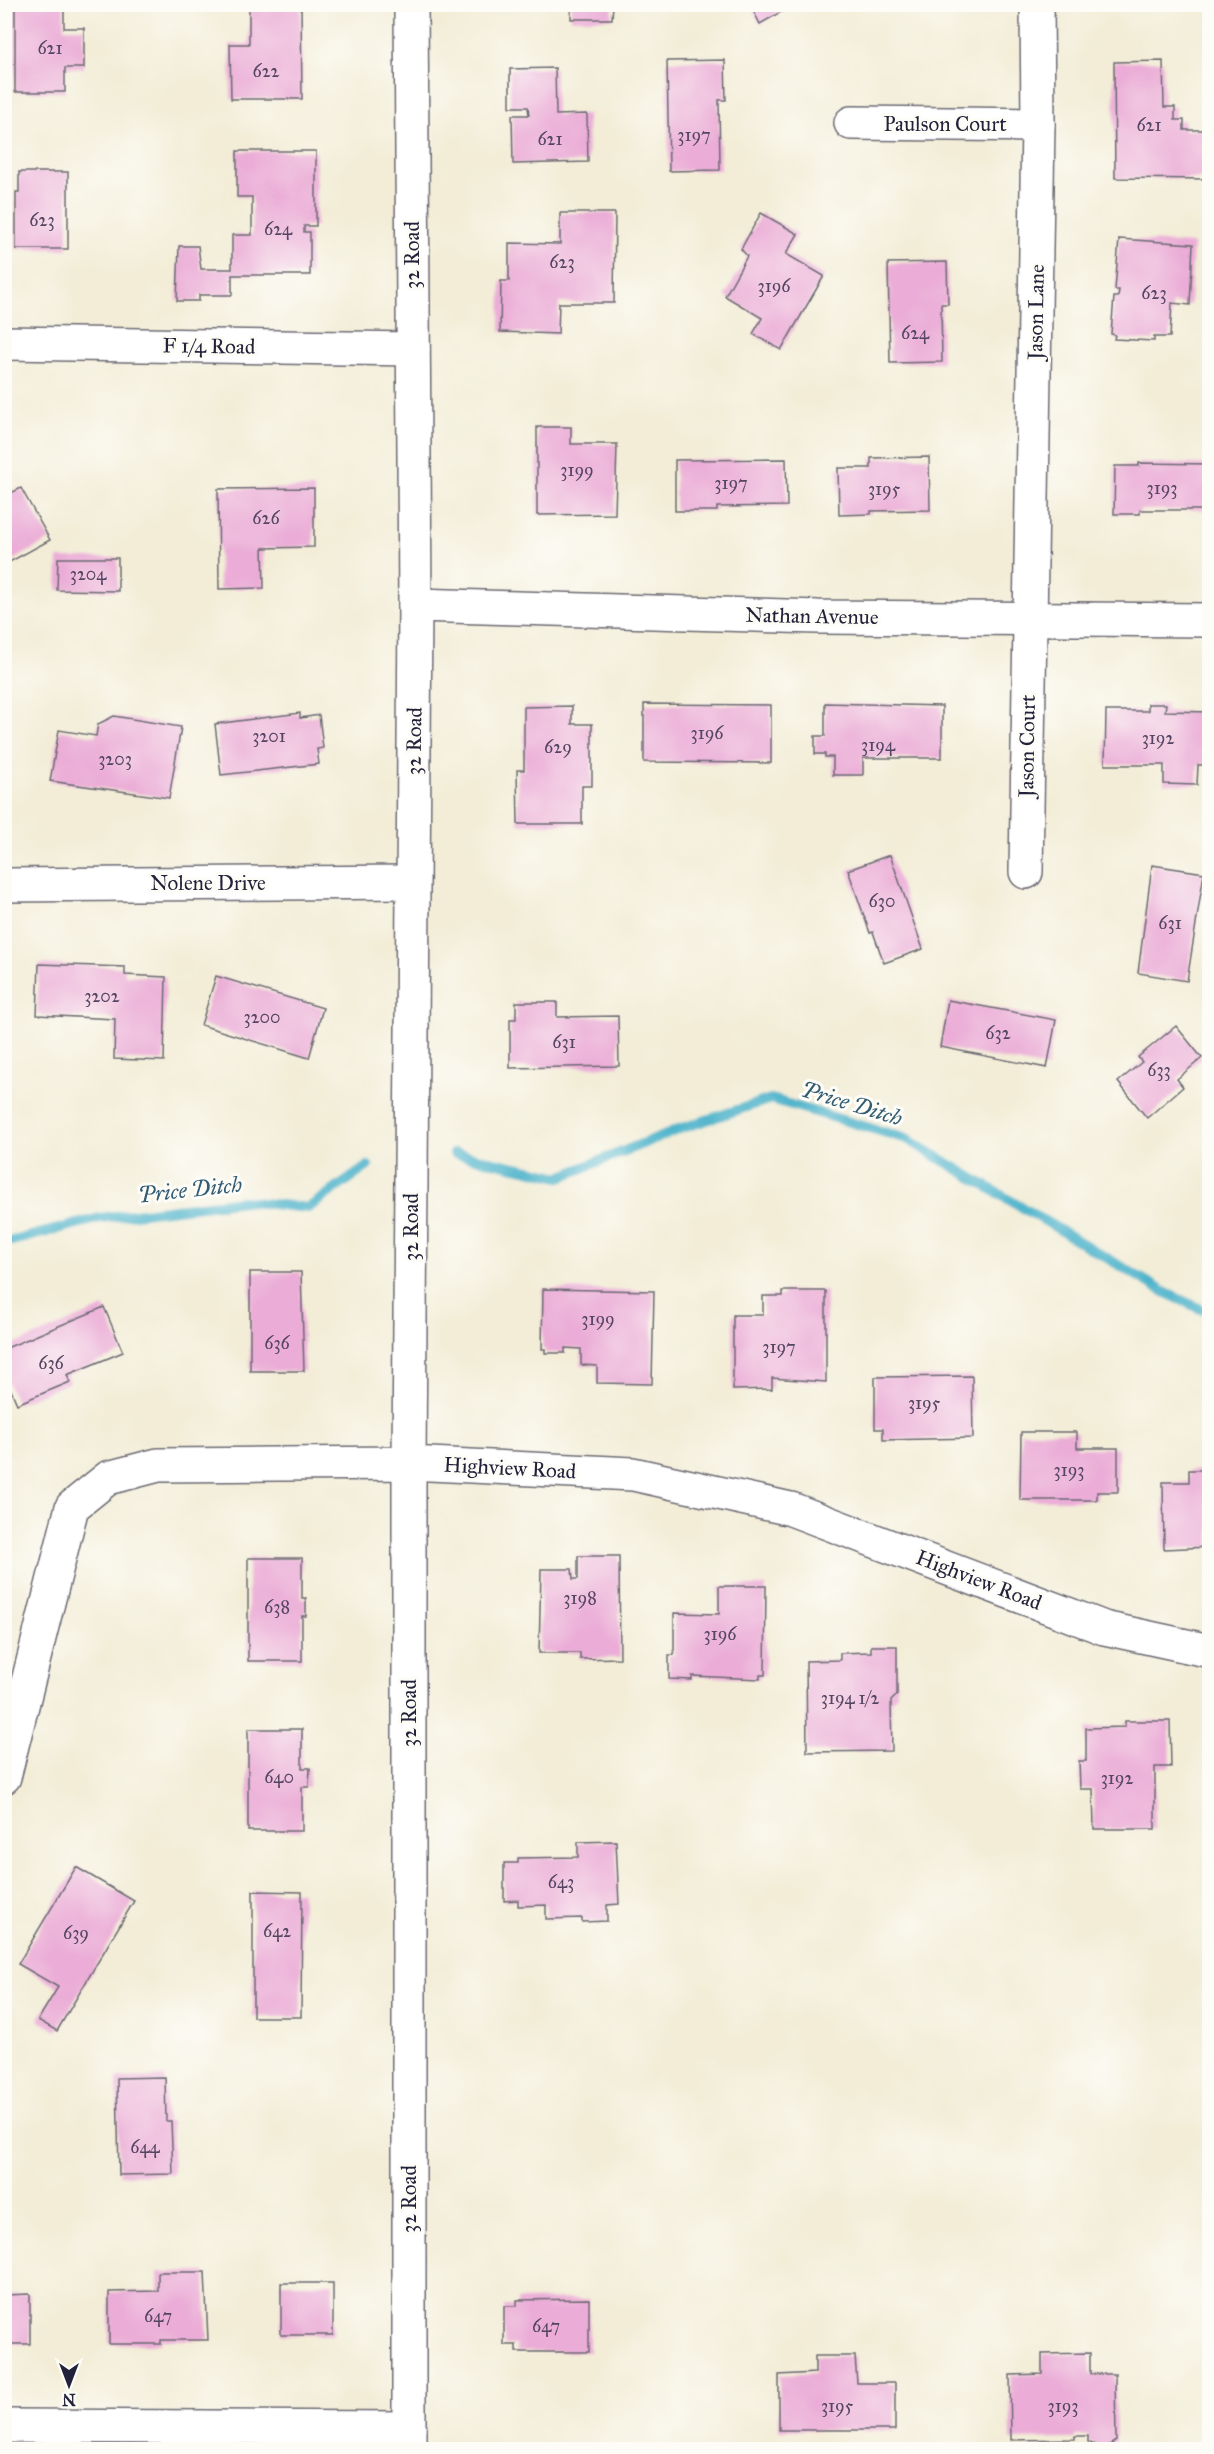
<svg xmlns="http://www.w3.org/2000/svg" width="1214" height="2454" viewBox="0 0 1214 2454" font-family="'IM FELL Great Primer',serif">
	<rect width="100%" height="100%" fill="#fdfcf7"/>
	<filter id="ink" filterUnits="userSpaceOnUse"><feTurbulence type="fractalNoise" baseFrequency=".0167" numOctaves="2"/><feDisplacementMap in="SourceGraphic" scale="12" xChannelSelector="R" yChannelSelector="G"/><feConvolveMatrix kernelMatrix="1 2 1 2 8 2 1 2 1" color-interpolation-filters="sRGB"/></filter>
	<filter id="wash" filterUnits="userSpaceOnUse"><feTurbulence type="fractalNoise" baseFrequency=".008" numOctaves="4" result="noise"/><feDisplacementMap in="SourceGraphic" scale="24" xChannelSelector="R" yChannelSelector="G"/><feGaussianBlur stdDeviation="1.35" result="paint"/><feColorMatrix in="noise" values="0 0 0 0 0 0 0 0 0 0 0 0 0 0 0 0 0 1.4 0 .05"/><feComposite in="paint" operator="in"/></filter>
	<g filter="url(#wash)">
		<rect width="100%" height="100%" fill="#f3edd7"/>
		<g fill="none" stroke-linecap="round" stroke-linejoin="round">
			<g stroke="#4bb2ca" stroke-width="10">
				<polyline points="454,1153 560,1177 679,1129 771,1099 907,1139 1166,1293 1210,1313"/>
				<polyline points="4,1243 100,1218 243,1201 308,1208 368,1166"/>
			</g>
		</g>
		<g id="blocks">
			<g fill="#ebadd7">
				<polygon points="15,4 64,4 64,28 84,28 84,68 65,68 65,92 15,92"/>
				<polygon points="249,4 301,4 302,99 231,99 230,44 249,44"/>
				<polygon points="571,4 613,4 612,19 571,19"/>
				<polygon points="750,4 795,4 760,24"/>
				<polygon points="725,60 726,100 719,100 720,170 669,171 667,61"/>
				<polygon points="1163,61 1164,107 1175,107 1175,120 1184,120 1184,130 1210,130 1210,179 1115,178 1114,62"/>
				<polygon points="555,68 556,115 587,114 588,162 513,164 512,115 529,115 528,107 510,107 510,69"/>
				<polygon points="237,151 316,151 316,226 304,226 304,232 310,232 310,275 232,275 232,295 199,295 199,301 177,301 179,246 198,246 201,269 232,269 232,235 252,235 252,197 237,197"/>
				<polygon points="19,172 68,172 68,249 16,249 16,192 19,192"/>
				<polygon points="560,213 615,213 614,303 559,303 558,334 500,332 501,281 509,281 509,243 560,244"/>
				<polygon points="761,213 798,234 786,254 824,276 781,350 753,334 762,318 725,296 747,256 741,249"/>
				<polygon points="1119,239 1193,244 1190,305 1172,303 1170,337 1154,337 1154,341 1114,339 1115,335 1111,334 1114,297 1118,297 1119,290 1115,290"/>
				<polygon points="947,262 948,304 941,304 942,362 890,363 888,263"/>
				<polygon points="537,427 571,427 571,444 617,444 615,514 537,515"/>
				<polygon points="929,457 930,510 871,511 871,514 839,515 838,468 871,468 871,458"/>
				<polygon points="786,459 787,506 717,507 717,511 675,511 675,460"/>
				<polygon points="1139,463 1210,464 1210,510 1140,510 1140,514 1114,514 1115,466 1139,466"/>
				<polygon points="21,488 50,540 4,565 4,491 7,495"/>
				<polygon points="314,488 314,547 263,548 264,588 219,589 218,489"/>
				<polygon points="58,558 118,558 118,591 57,590"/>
				<polygon points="825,703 942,706 942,758 863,758 863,775 833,775 833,757 825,757 825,754 815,754 815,736 825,736"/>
				<polygon points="644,704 771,705 771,763 644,762"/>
				<polygon points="1148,704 1166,704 1165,711 1210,712 1210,765 1198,765 1197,785 1164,784 1164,765 1105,765 1106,711 1148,711"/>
				<polygon points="572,706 572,724 592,724 592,786 582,786 582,824 518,824 517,770 524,770 524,707"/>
				<polygon points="300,713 300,718 319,715 323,748 317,749 319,764 221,775 215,724"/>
				<polygon points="114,716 181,727 169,798 50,781 59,730 96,736 98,724"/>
				<polygon points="890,855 923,949 884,963 873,932 870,933 848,870"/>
				<polygon points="1152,865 1204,873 1187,981 1138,973"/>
				<polygon points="39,964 125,967 125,975 166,977 164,1061 114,1059 115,1019 37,1015"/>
				<polygon points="216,976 323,1008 309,1058 201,1025"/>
				<polygon points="948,1000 1056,1020 1047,1068 940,1047"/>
				<polygon points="516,1002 557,1002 557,1017 618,1016 619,1066 510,1068 510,1019 516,1019"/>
				<polygon points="1176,1026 1202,1058 1177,1079 1183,1087 1147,1118 1118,1082 1142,1062 1138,1057"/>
				<polygon points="250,1272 301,1272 304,1371 250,1371"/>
				<polygon points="543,1289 654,1291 652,1384 597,1383 597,1366 581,1365 581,1349 565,1348 565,1353 545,1353 545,1349 542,1349"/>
				<polygon points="783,1291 826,1291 826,1382 772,1378 772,1389 733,1390 733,1315 763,1315 763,1296 783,1296"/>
				<polygon points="104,1307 123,1352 67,1375 70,1382 17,1404 4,1374 4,1349"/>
				<polygon points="972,1376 973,1438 883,1440 883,1429 875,1429 875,1377"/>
				<polygon points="1021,1432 1077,1432 1077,1448 1118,1448 1118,1492 1097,1492 1097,1500 1020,1500"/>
				<polygon points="1189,1470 1210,1470 1210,1547 1164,1549 1163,1482 1189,1482"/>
				<polygon points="578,1556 619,1556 620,1658 580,1659 580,1653 539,1653 541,1569 572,1569 573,1579 578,1579"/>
				<polygon points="248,1558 302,1558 302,1598 306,1598 306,1616 302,1616 302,1661 248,1661"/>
				<polygon points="719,1586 766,1586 765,1675 760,1675 760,1679 692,1676 692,1680 669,1679 669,1655 674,1655 674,1613 719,1614"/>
				<polygon points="871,1646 897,1646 897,1695 891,1701 892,1751 807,1752 806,1661 840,1660 840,1653 871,1652"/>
				<polygon points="1125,1721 1170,1721 1171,1767 1155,1767 1155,1829 1094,1829 1093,1789 1080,1789 1079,1761 1086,1761 1086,1728 1125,1727"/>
				<polygon points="248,1729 302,1729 302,1768 310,1768 309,1787 302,1787 302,1831 248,1831"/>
				<polygon points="616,1841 619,1904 607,1905 607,1921 582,1922 582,1918 546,1919 546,1905 518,1906 518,1900 504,1901 504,1863 518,1863 518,1858 578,1857 578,1842"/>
				<polygon points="76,1867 134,1901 57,2031 38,2020 58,1987 18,1964"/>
				<polygon points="253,1891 302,1892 301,2017 253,2017"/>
				<polygon points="165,2077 166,2121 171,2121 173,2174 119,2175 117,2078"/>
				<polygon points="158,2272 205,2272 208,2340 161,2340 161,2344 109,2344 109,2292 158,2291"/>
				<rect x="281" y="2283" width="52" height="52"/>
				<polygon points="30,2294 30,2344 4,2344 4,2295"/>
				<polygon points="589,2299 589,2352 516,2352 516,2345 504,2345 504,2306 517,2306 517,2300"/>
				<polygon points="1090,2353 1090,2374 1115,2374 1116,2441 1108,2446 1097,2446 1088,2442 1088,2436 1075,2436 1075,2439 1011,2440 1010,2375 1042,2374 1042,2354"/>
				<polygon points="815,2356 855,2356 857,2383 895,2383 895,2430 779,2430 779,2375 815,2373"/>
			</g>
		</g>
	</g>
	<g filter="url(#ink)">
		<use href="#blocks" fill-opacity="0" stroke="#6b6972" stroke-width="1.5"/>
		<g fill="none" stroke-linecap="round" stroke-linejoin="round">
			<g stroke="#6b6972" stroke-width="36">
				<g id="minor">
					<polyline points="851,123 1038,125"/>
					<polyline points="4,343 413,349"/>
					<polyline points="415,605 818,617 1210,620"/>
					<polyline points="1026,872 1038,125 1037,4"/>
					<polyline points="4,885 412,882"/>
					<polyline points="4,1777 72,1507 108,1478 158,1465 409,1463 633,1474 791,1509 1104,1628 1210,1651"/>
					<polyline points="4,2426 409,2428"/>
					<polyline points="409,2450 409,1463 415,605 411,4"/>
				</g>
			</g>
			<use href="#minor" stroke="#fff" stroke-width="33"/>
		</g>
	</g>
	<g text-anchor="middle" stroke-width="6" stroke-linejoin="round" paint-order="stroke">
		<g font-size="18" fill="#544562">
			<text x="50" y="54">621</text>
			<text x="266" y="77">622</text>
			<text x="1149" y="131">621</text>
			<text x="694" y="141">3197</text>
			<text x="550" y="145">621</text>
			<text x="42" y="226">623</text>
			<text x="278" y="235">624</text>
			<text x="562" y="268">623</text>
			<text x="774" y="292">3196</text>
			<text x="1154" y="299">623</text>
			<text x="915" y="339">624</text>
			<text x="577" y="476">3199</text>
			<text x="731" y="489">3197</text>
			<text x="1162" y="494">3193</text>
			<text x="884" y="495">3195</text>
			<text x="266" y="524">626</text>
			<text x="88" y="580">3204</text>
			<text x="707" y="739">3196</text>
			<text x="269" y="742">3201</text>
			<text x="1158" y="744">3192</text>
			<text x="878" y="751">3194</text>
			<text x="558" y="753">629</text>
			<text x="115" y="765">3203</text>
			<text x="882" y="907">630</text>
			<text x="1170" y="929">631</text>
			<text x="102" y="1002">3202</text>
			<text x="262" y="1023">3200</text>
			<text x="998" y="1039">632</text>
			<text x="564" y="1048">631</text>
			<text x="1159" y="1076">633</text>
			<text x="598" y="1325">3199</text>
			<text x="277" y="1349">636</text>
			<text x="779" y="1353">3197</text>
			<text x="51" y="1369">636</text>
			<text x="924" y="1409">3195</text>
			<text x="1069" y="1476">3193</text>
			<text x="580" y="1604">3198</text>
			<text x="277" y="1613">638</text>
			<text x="720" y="1640">3196</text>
			<text x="850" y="1704">3194 1/2</text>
			<text x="279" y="1783">640</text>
			<text x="1117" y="1784">3192</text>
			<text x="561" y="1888">643</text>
			<text x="277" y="1937">642</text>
			<text x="76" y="1939">639</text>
			<text x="145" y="2153">644</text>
			<text x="158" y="2322">647</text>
			<text x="546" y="2332">647</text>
			<text x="837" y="2412">3195</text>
			<text x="1063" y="2412">3193</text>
		</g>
		<g font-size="21" fill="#22223b" stroke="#fdfcf7">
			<text x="945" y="131">Paulson Court</text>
			<text transform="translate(412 255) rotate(-90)" y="7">32 Road</text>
			<text transform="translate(1036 312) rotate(-89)" y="7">Jason Lane</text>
			<text transform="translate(209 346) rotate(1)" y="7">F 1/4 Road</text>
			<text transform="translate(812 616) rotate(1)" y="7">Nathan Avenue</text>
			<text transform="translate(414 741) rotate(-89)" y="7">32 Road</text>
			<text transform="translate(1027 746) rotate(-89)" y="7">Jason Court</text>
			<text x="208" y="890">Nolene Drive</text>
			<text transform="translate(411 1227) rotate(-90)" y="7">32 Road</text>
			<text transform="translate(510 1468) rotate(3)" y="7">Highview Road</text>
			<text transform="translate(979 1580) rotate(21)" y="7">Highview Road</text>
			<text transform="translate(409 1713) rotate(-90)" y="7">32 Road</text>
			<text transform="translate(409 2199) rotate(-90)" y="7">32 Road</text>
		</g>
		<g font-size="22" font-style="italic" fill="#325c74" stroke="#fdfcf7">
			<text transform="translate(852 1103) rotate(17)" y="8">Price Ditch</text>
			<text transform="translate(190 1189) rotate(-6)" y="8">Price Ditch</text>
		</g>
	</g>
	<rect width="1214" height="2454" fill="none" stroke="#fdfcf7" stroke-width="24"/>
	<g transform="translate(69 2385) rotate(180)" stroke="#fdfcf7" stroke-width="4.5" paint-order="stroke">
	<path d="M0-4.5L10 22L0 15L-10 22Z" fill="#22223b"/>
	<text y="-9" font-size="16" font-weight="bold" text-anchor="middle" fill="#22223b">N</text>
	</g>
</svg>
